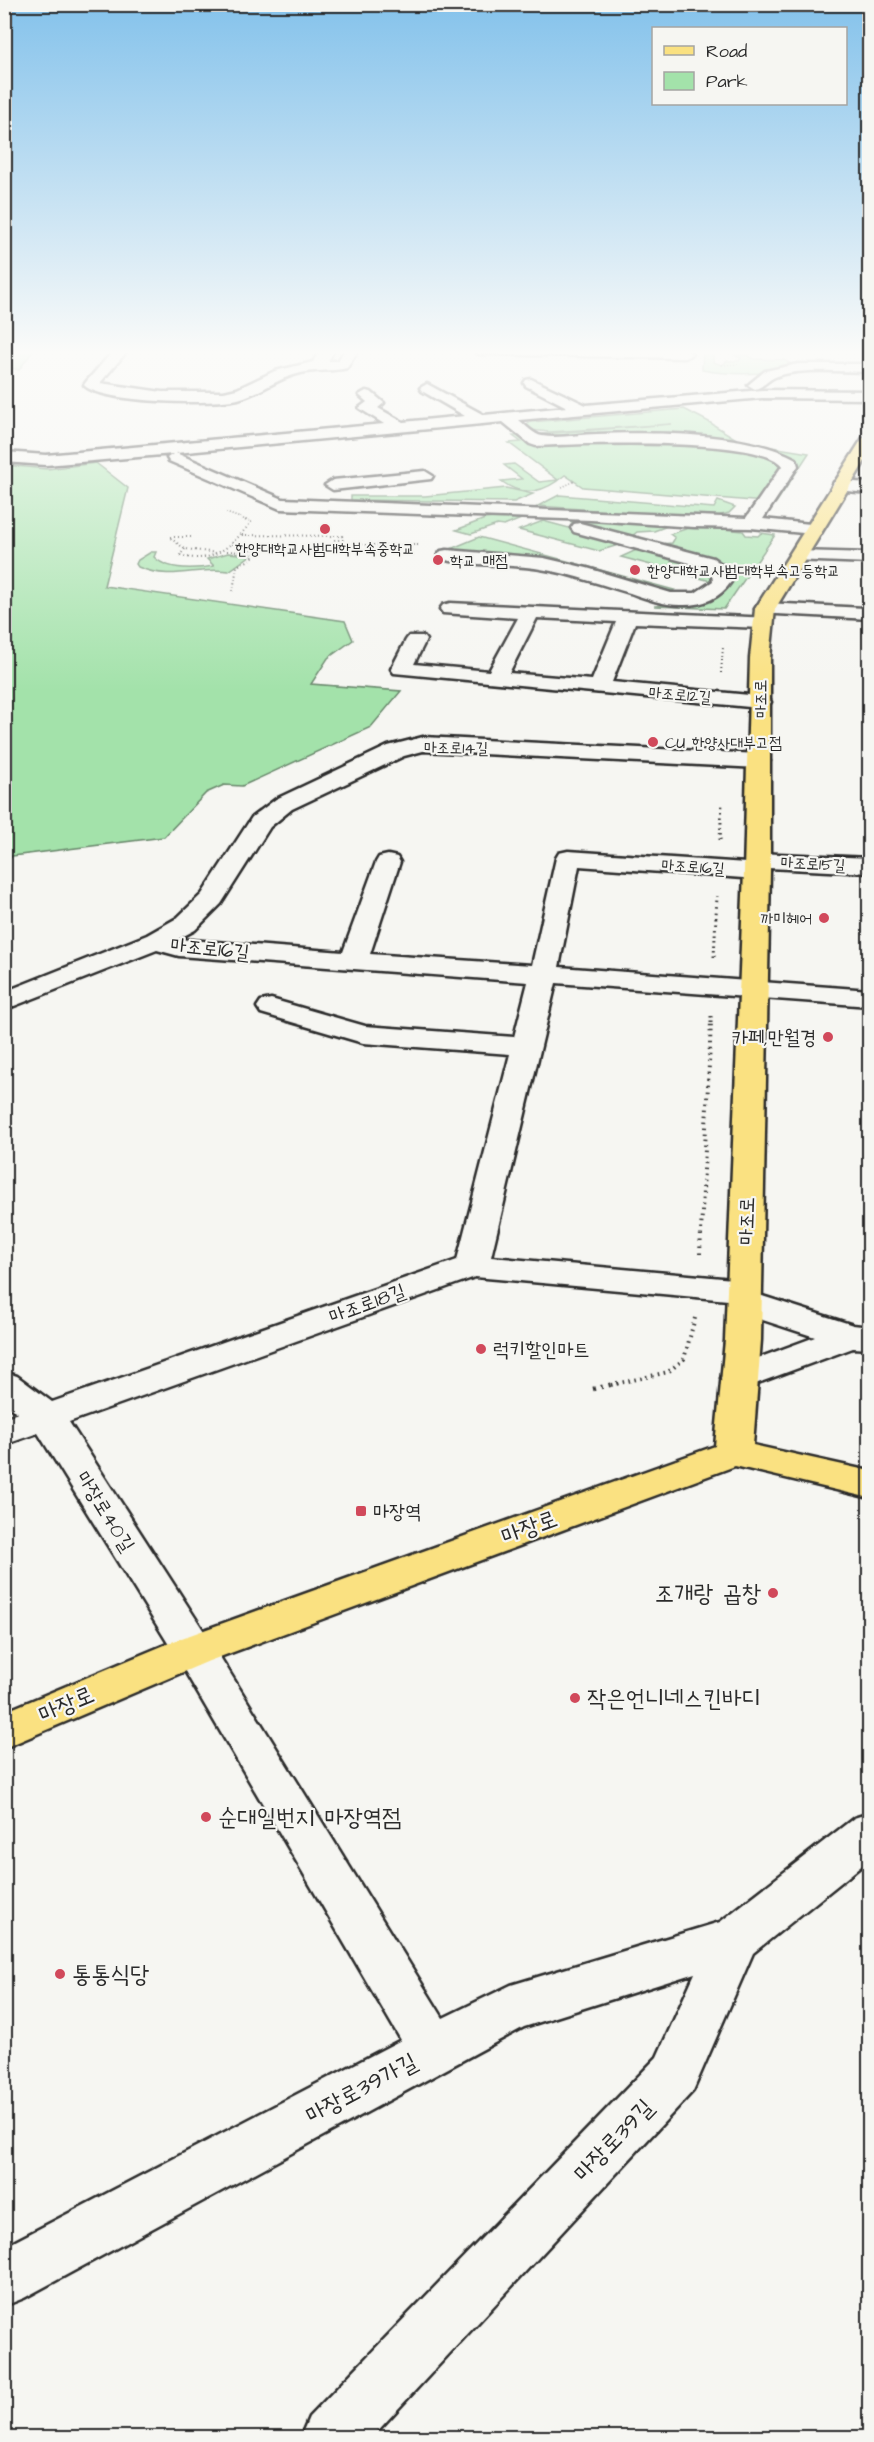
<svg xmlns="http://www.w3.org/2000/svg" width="874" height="2442" viewBox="0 0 874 2442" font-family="'Architects Daughter','Poor Story',sans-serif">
	<rect width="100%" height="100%" fill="#f6f6f2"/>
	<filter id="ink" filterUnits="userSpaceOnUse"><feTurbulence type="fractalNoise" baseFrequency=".0167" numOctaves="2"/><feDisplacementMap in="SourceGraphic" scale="12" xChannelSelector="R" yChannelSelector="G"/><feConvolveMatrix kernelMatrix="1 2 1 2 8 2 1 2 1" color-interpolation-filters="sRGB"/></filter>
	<g filter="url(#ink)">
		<g fill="#a3e2aa" stroke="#67866a" stroke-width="1.5">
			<polygon points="5,349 34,349 19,370 5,366"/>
			<path d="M703,349L713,351V362L722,365L727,361H739L741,358L734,355H747L754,359L784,360L798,368C765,375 735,376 702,370Z"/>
			<path d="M684,409L709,422L741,442L809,453L776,503L583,487L565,475C546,491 525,499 501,481L522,479L504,465L514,464L539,482L558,480L509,443L521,442L513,436L672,424L550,432L530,430L524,425L531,422Z"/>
			<polygon points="96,463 128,488 104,586 345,621 353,640 328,658 311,684 401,691 371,727 242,786 224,785 206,793 164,837 12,856 5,865 5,465 47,469"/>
			<polygon points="506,488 533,494 514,502 351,500 351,496 425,496"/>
			<polygon points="559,495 714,508 718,501 735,507 729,513 710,518 538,506"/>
			<polygon points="512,516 526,517 504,526 497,525 471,534 456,530 485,519"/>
			<polygon points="573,517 673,524 654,531 637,532 631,537 624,537 573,524 569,521"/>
			<polygon points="543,521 625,543 599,551 519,530"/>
			<path d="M695,526L743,531L746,535L758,536L761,533L775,535L724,609L654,606C677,604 715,607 729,585L728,577L660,544L672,543L675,538L670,534Z"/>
			<polygon points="479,537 674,590 666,594 594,575 448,550"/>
			<polygon points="643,547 703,563 718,583 621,557"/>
			<path d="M151,552H156L154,557C168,571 196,569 214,566L207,559L228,553L251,555L229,571C196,566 174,582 138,567L136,564L138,560Z"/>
		</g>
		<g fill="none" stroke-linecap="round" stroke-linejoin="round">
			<g stroke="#2b2b2b" stroke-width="5">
				<g id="minor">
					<path d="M115,349H129L100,383L162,392H224L237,389L275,371L313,362L321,349H335L328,361H338L345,349H359L347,368C331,372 313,369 297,374C276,379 259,394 238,399C213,405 100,403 84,385L86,382Z"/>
					<polygon points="472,350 649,349 685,350 692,354 685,358 479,354"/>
					<path d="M798,364H870V372C843,372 799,367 775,377C768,380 763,387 755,389L748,385L765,371Z"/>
					<path d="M531,379L586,405L762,390L870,391V399L762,398L519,420C525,425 534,435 542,436C559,439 579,434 597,434C650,432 749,432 796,459L798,466L763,519L820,525L823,529L820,533L814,534L751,528L694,527L591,520L280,509L169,461L167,458L173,454L46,465L4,462V452L46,455L384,424L359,408L367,402L359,395L366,391L371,392L384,403L378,408L403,422L465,416L422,391L420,388L427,384L484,415L567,407L526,386L524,383L526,380ZM503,422L530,444L536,446C576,444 761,436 782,466L746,518L283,499L176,453Z"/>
					<polygon points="425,471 433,476 431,479 333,490 325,485 333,480"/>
					<polygon points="840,481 870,483 870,493 834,490 832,486 834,482"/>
					<path d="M580,523L713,558L728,569L731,582C720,598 704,605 684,605C666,606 648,599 630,593C602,585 575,575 546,570C511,563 475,567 441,559L438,555L441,551L447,550L544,558L587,568L671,593H695L713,581L712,575L701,566L574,532L571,528L574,524Z"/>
					<polygon points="798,551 870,553 870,563 792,560 789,556 792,552"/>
					<path d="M450,603L770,618L773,622L770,626L763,628L635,623L612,682L760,696L768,697L771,702L768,707L760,708L394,673L391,669L406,640L409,636H423L426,640L414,664L489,671L518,618L443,613L440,609L443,605ZM537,618L616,622L592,680L509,673Z"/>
					<polygon points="765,603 865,608 870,609 870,619 758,613 755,609 758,605"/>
					<polygon points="423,737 759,754 767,756 770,761 767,766 759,768 423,751 404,756 292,809 270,827 221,904 195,930 178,939 343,952 376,862 379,857 388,855 397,857 400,862 370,954 532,965 556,858 559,853 568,851 746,863 745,860 748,855 757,853 870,858 870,873 768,868 770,871 766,876 757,879 579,866 559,967 870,990 870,1006 556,983 491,1257 744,1280 756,1283 761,1291 759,1295 853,1325 870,1327 870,1349 853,1348 739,1390 726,1386 721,1378 726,1370 815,1337 732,1310 727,1302 728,1300 475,1277 69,1422 209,1639 443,2018 511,1985 720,1922 854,1818 870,1813 870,1859 753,1953 693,2091 371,2438 300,2438 309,2417 657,2057 695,1973 524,2027 24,2298 4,2306 4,2247 401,2040 179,1661 38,1433 4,1445 4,1418 18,1413 4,1403 4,1372 17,1376 52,1402 457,1260 510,1054 363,1043 261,1013 257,1007 261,1001 271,999 365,1026 514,1037 528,982 179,956 157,950 4,1010 4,992 147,935 177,918 202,894 252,817 276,799 388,746"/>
				</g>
			</g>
			<g stroke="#2b2b2b" stroke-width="5">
				<polygon id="major" points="870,434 870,453 775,609 770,658 770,871 761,1340 753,1445 870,1471 870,1498 735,1466 209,1661 4,1748 4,1712 179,1639 715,1446 725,1340 744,871 750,658 755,609 862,439"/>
			</g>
			<g stroke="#2b2b2b" stroke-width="1.5" stroke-dasharray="1 2" stroke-linecap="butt">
				<polyline points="722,365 740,364"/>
				<polyline points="562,487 575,481"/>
				<polyline points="226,513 249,521"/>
			</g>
			<g stroke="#2b2b2b" stroke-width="2" stroke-dasharray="1 3" stroke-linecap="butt">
				<polyline points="241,520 249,521"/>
				<polyline points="242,535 342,536 343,540 334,540"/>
				<polyline points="191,537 169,537 185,549 218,553"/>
				<polyline points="232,544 243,545 239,549 261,550"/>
				<polyline points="337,545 420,545"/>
				<path d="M185,549L180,555C212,566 233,545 252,521"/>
				<polyline points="227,551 255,553 252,559 237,566 233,591"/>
				<polyline points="721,673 723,647"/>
			</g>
			<g stroke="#2b2b2b" stroke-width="3" stroke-dasharray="1.5 4" stroke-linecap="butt">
				<polyline points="720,840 722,803"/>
				<polyline points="714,957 717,896"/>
				<polyline points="711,1023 711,1016"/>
			</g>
			<g stroke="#2b2b2b" stroke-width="4" stroke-dasharray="1.5 4.5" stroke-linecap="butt">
				<polyline points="700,1254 711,1022"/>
				<polyline points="611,1385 668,1372 684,1359 695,1318"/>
			</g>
			<polyline stroke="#2b2b2b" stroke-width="4.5" stroke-dasharray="2 6" stroke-linecap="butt" points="593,1389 618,1383"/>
			<use href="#minor" fill="#f6f6f2" fill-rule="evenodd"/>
			<use href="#major" fill="#fae181" fill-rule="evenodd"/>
		</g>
	</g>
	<linearGradient id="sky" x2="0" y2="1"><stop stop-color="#84c2eb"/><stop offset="0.51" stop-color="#fbfbf9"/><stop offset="1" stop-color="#fbfbf9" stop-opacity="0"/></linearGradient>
	<rect width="874" height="691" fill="url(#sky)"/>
	<g fill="#d1495b" stroke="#f6f6f2" stroke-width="2">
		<circle cx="325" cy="529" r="6"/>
		<circle cx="438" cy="560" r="6"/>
		<circle cx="635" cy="570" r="6"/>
		<circle cx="653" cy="742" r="6"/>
		<circle cx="824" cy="918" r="6"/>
		<circle cx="828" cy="1037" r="6"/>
		<circle cx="481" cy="1349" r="6"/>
		<rect x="355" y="1505" width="12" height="12" rx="3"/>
		<circle cx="773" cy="1593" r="6"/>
		<circle cx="575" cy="1698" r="6"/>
		<circle cx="206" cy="1817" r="6"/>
		<circle cx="60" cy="1974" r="6"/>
	</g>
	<g text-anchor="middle" stroke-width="4.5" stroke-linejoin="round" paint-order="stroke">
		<g font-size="16" fill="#2b2b2b" stroke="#f6f6f2" text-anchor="start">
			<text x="325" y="554" text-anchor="middle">한양대학교사범대학부속중학교</text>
			<text x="450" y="566">학교 매점</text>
			<text x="647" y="576">한양대학교사범대학부속고등학교</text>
			<text x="665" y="748">CU 한양사대부고점</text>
			<text x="812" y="924" text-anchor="end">까미헤어</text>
		</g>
		<g font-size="16" fill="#2b2b2b" stroke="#f6f6f2">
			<text transform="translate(680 694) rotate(5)" y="6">마조로12길</text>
			<text transform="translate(760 699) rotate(-90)" y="6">마조로</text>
			<text transform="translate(456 747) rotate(1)" y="6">마조로14길</text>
			<text transform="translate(813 863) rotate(3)" y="6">마조로15길</text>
			<text transform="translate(693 866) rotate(4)" y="6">마조로16길</text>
		</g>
		<g font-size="20" fill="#2b2b2b" stroke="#f6f6f2">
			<text transform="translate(210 948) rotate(6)" y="7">마조로16길</text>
			<text transform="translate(746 1221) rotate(-88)" y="7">마조로</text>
			<text transform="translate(367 1303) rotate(-20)" y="7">마조로18길</text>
			<text transform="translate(106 1511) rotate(58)" y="7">마장로40길</text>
		</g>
		<g font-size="20" fill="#2b2b2b" stroke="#f6f6f2" text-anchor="start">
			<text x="816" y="1044" text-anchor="end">카페,만월경</text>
			<text x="493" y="1356">럭키할인마트</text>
			<text x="373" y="1518">마장역</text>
		</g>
		<g font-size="24" fill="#2b2b2b" stroke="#f6f6f2">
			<text transform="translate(529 1527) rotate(-20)" y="8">마장로</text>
			<text transform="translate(66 1704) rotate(-23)" y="8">마장로</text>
			<text transform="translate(361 2088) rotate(-28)" y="8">마장로39가길</text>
			<text transform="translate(613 2140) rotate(-46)" y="8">마장로39길</text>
		</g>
		<g font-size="24" fill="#2b2b2b" stroke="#f6f6f2" text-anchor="start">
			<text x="761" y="1601" text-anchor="end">조개랑 곱창</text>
			<text x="587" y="1706">작은언니네스킨바디</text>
			<text x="218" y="1825">순대일번지 마장역점</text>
			<text x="72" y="1982">통통식당</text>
		</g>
	</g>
	<rect width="874" height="2442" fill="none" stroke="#f6f6f2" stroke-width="24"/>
	<rect x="12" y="12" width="850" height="2418" fill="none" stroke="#2b2b2b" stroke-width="2" filter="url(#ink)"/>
	<rect x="652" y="27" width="195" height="78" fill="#f6f6f2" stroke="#a5a5a2" stroke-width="1.5"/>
	<rect x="664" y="46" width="30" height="9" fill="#fae181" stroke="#a5a5a2" stroke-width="1.5"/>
	<text x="706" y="57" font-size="18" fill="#2b2b2b">Road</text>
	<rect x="664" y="72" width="30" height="18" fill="#a3e2aa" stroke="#a5a5a2" stroke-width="1.5"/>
	<text x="706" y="87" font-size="18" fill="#2b2b2b">Park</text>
</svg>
